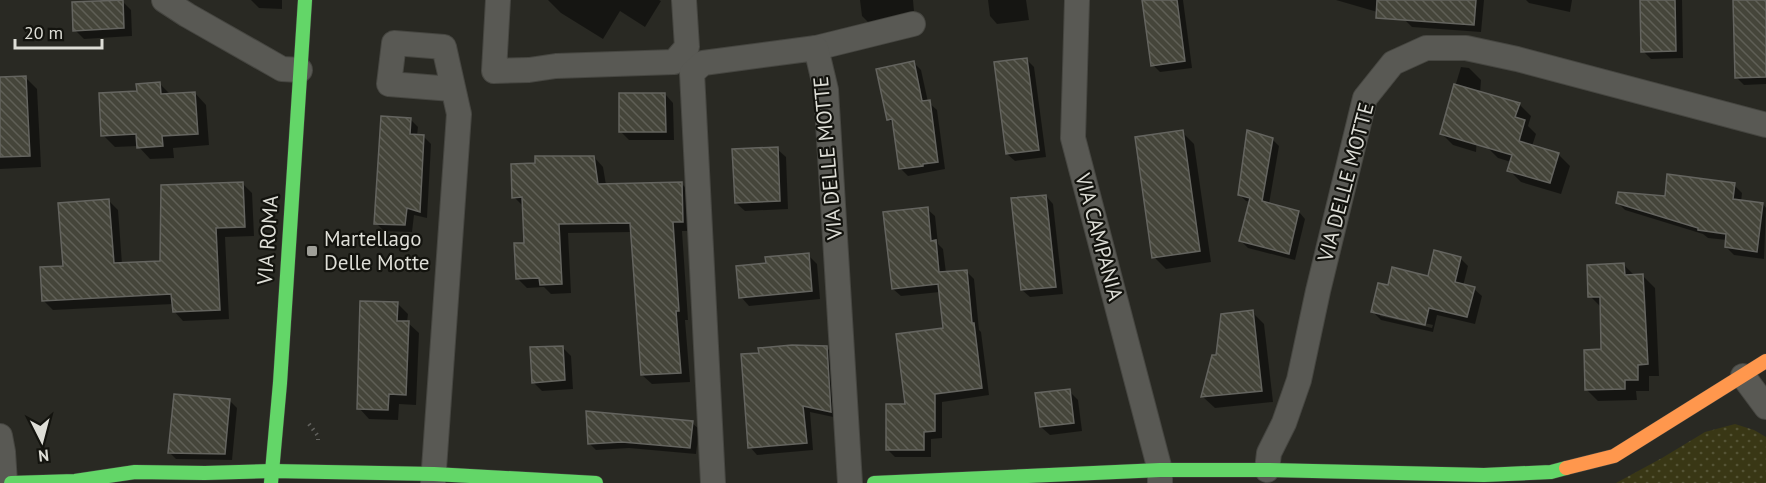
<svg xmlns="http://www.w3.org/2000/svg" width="1766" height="483" viewBox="0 0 1766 483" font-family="'PT Sans',sans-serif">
	<defs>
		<pattern id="park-dots" width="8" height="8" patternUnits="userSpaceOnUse" patternTransform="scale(1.5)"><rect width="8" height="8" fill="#393715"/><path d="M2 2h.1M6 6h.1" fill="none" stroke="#555436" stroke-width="1.8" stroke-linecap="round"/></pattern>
		<pattern id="building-back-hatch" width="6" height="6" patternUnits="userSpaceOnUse" patternTransform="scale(1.5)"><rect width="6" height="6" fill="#45453a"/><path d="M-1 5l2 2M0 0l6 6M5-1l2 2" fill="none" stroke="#5f5f56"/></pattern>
	</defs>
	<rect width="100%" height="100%" fill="#292923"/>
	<polygon fill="url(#park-dots)" points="1735,424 1754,430 1766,437 1766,483 1616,483 1662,458 1705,432"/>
	<g fill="#0007" fill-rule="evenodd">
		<polygon points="251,0 282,0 282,9 259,8"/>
		<polygon points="548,0 659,0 661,1 645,27 620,11 603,39 561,13"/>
		<polygon points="860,0 913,0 915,23 874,28 862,16"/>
		<polygon points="988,0 1026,0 1029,20 997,24 990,16"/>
		<polygon points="1144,0 1183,0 1192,68 1160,72 1153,65"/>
		<polygon points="1336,0 1484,0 1481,32 1412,27 1405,20"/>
		<polygon points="1526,0 1572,0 1570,12 1529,3"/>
		<polygon points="1641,0 1682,0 1683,58 1651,59 1643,51"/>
		<polygon points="1734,0 1766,0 1766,84 1744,85 1736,77"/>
		<polygon points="123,2 131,10 132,36 84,39 75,30"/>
		<polygon points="1027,60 1034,67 1046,157 1015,161 1007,154"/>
		<polygon points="913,62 921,70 928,102 937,110 945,169 908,176 900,168 894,125 889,120"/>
		<polygon points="1461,67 1469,68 1481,80 1476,152 1453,145 1441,133"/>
		<polygon points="25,77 37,89 41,167 0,169 0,78"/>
		<polygon points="159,83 171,95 195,93 206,105 209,145 173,148 174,158 150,159 138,146 115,147 103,135 138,92"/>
		<polygon points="665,94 673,103 674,140 629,140 621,132"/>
		<polygon points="1519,104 1531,116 1528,126 1536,134 1532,146 1558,154 1570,166 1561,194 1521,182 1509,170 1511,162 1498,158 1486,146"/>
		<polygon points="410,119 418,127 417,136 423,136 431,144 427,218 414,215 412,232 384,231 376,223"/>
		<polygon points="1182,132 1194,144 1211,262 1166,269 1154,257"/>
		<polygon points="1272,139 1279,146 1269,204 1299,212 1305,219 1295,260 1248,248 1241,241 1251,202 1246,201 1240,195"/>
		<polygon points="777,149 786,157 788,209 745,211 736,203"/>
		<polygon points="594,157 603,167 606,185 682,184 691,193 692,231 682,231 688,320 685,320 690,382 652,384 642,375 632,232 568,233 571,293 551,294 544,287 527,288 517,278 526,244 524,207 514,197 537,164"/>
		<polygon points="242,183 252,193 254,236 225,237 229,319 183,321 174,311 173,304 53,310 43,300 108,200 118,210 122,264 162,262"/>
		<polygon points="1734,185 1742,193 1741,202 1763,204 1766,208 1764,259 1734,255 1726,247 1727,240 1708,238 1703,234 1625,210 1617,202 1666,198"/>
		<polygon points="1046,196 1053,204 1063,294 1030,297 1022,290"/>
		<polygon points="927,209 935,216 938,244 943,249 946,273 966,271 974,279 979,330 981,332 989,395 942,402 942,438 931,439 931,457 895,457 888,450 907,405 944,329 940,292 901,296 893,289"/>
		<polygon points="808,255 817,264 820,299 749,306 741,297 767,265"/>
		<path d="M1460,258L1468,266L1463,286L1474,289L1482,296L1475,324L1437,315L1433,332L1381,320L1373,312L1389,287L1429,278ZM1380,313L1433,325L1432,328L1380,316Z"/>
		<polygon points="1624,265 1635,276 1643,276 1655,288 1659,376 1649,376 1649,391 1636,391 1637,400 1598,401 1586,389 1603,351 1602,308 1590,296"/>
		<polygon points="397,303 408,314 407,322 419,333 416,405 399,404 398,420 369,419 359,408"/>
		<polygon points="1252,312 1264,324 1273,402 1215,408 1203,397 1217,356"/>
		<polygon points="562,347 571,356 573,389 542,391 533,382"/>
		<polygon points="827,348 834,355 838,418 810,412 813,450 757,455 750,447"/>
		<polygon points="1069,391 1078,400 1082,431 1050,435 1041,427"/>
		<polygon points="230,401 237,408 232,460 176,459 169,452"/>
		<polygon points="692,423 699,429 696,454 629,448 596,450 590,444"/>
	</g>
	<g fill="url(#building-back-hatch)" stroke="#64645f" stroke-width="1.5">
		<polygon points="123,0 124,28 73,31 72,2"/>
		<polygon points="1142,0 1177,0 1185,61 1151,66"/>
		<polygon points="1377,0 1476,0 1474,25 1376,18"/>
		<polygon points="1640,0 1675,0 1676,51 1641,52"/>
		<polygon points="1733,0 1766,0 1766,77 1735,78"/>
		<polygon points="1027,58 1039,150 1006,154 994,62"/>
		<polygon points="914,61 922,101 930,100 938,162 923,164 923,166 899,169 892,119 887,120 876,69"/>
		<polygon points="26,76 30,156 0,157 0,77"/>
		<polygon points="160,82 161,94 195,92 198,134 162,136 163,146 137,148 136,134 101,136 99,93 137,91 136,84"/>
		<polygon points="1454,84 1520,103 1515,117 1525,120 1519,141 1559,153 1550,183 1507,171 1512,155 1440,134"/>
		<polygon points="619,93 665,93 666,132 619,132"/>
		<polygon points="381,116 411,118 410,134 424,135 420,212 407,208 405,225 374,224"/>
		<polygon points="1183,130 1200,251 1152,258 1135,137"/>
		<polygon points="1247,130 1273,138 1262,201 1299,211 1289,254 1239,241 1250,198 1238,195"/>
		<polygon points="778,147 780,201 735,203 732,149"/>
		<polygon points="535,156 594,156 598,184 682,182 683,222 673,222 679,311 676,311 681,373 641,375 630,223 559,224 562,284 540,285 539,278 516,279 514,243 524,243 522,197 512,198 511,164 535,163"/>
		<polygon points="1667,174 1735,183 1733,199 1763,203 1757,252 1725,247 1726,234 1698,230 1698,228 1616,203 1618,192 1665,196"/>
		<polygon points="243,182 245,227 216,228 220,310 173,312 171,294 42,301 40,267 63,266 58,203 109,199 114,263 160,261 161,185"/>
		<polygon points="1046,195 1056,287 1021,290 1011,198"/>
		<polygon points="928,207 931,241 936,240 939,272 967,270 972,323 974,323 982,388 935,394 935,431 924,432 924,450 886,450 886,404 905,404 896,334 943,328 938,284 892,289 883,212"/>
		<polygon points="1434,250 1461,257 1455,282 1475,287 1467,317 1429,308 1425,325 1371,312 1378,283 1388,285 1392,267 1428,276"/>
		<polygon points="809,253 812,291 739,298 736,266 766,263 765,257"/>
		<polygon points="1624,263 1625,275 1643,274 1648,364 1638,365 1638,380 1625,380 1625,389 1585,390 1584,350 1601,349 1600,297 1588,297 1587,265"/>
		<polygon points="360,301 398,302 397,321 409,321 406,395 389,394 388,410 357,409"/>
		<polygon points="1253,310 1262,391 1201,397 1212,355 1216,355 1221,314"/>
		<polygon points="792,345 827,346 831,412 803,406 807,443 748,448 741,354 759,353 758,348"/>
		<polygon points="563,346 565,380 532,383 530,347"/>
		<polygon points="1070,389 1074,423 1040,427 1035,393"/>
		<polygon points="174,394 230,399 225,454 168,453"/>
		<polygon points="586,411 693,421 690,448 622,442 588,444"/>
	</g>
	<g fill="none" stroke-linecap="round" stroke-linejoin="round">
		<g stroke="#464641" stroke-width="26">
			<g id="street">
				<polyline points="164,0 187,15 275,65 282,69 300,70"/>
				<polyline points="498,0 494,71 529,70 556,66 674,62 687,47 684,0"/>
				<polyline points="1077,0 1073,138 1160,470 1160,483"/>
				<polyline points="816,48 913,24"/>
				<polyline points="1743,376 1766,407"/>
				<polyline points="0,436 3,452 5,483"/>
				<polyline points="1267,470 1269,453 1284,423 1299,380 1318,291 1365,98 1393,63 1426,48 1466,48 1517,59 1766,125"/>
				<polyline points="433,483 459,114 444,47 394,43 389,84 452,89"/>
				<polyline points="713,483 692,73 703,63 816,48 826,90 850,483"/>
			</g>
		</g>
		<g stroke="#464641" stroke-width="15">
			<g id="fast">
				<polyline points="11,483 75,481 135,472 205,473 272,471 434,474 596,483"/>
				<polyline points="271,483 280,383 305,0"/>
				<polyline points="874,483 1160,470 1267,470 1484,475 1551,472 1566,468"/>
			</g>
		</g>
		<g stroke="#464641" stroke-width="15">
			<polyline id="slow" points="1566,468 1614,456 1766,361"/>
		</g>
		<polyline stroke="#62625e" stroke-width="4" stroke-dasharray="1.5 4.5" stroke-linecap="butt" points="309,424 318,436 318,440"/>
		<use href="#street" stroke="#595954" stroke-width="24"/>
		<use href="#fast" stroke="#63d668" stroke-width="14"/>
		<use href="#slow" stroke="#ff974d" stroke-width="14"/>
	</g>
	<rect fill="#9f9f98" stroke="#13130e" stroke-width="2" x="306" y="245" width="12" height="12" rx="3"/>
	<g text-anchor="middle" stroke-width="4.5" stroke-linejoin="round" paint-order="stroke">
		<g font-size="21" fill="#deded7" stroke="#13130e">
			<text transform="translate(828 158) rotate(-95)" y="7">VIA DELLE MOTTE</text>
			<text transform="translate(1346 182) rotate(-75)" y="7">VIA DELLE MOTTE</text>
			<text transform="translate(1099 237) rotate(75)" y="7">VIA CAMPANIA</text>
			<text transform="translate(268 240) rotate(-86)" y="7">VIA ROMA</text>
		</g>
		<g font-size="21" fill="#deded7" stroke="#13130e" text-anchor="start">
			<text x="324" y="246">Martellago<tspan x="324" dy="24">Delle Motte</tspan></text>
		</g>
	</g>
	<g transform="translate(42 441) rotate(174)" stroke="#13130e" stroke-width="4.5" paint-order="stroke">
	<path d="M0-4.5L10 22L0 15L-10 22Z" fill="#deded7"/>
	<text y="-9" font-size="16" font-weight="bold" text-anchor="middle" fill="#deded7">N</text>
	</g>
	<path d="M15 39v9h87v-9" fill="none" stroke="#deded7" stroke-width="3"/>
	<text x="24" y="39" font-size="18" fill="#deded7" stroke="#13130e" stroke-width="4.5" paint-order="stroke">20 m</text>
</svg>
